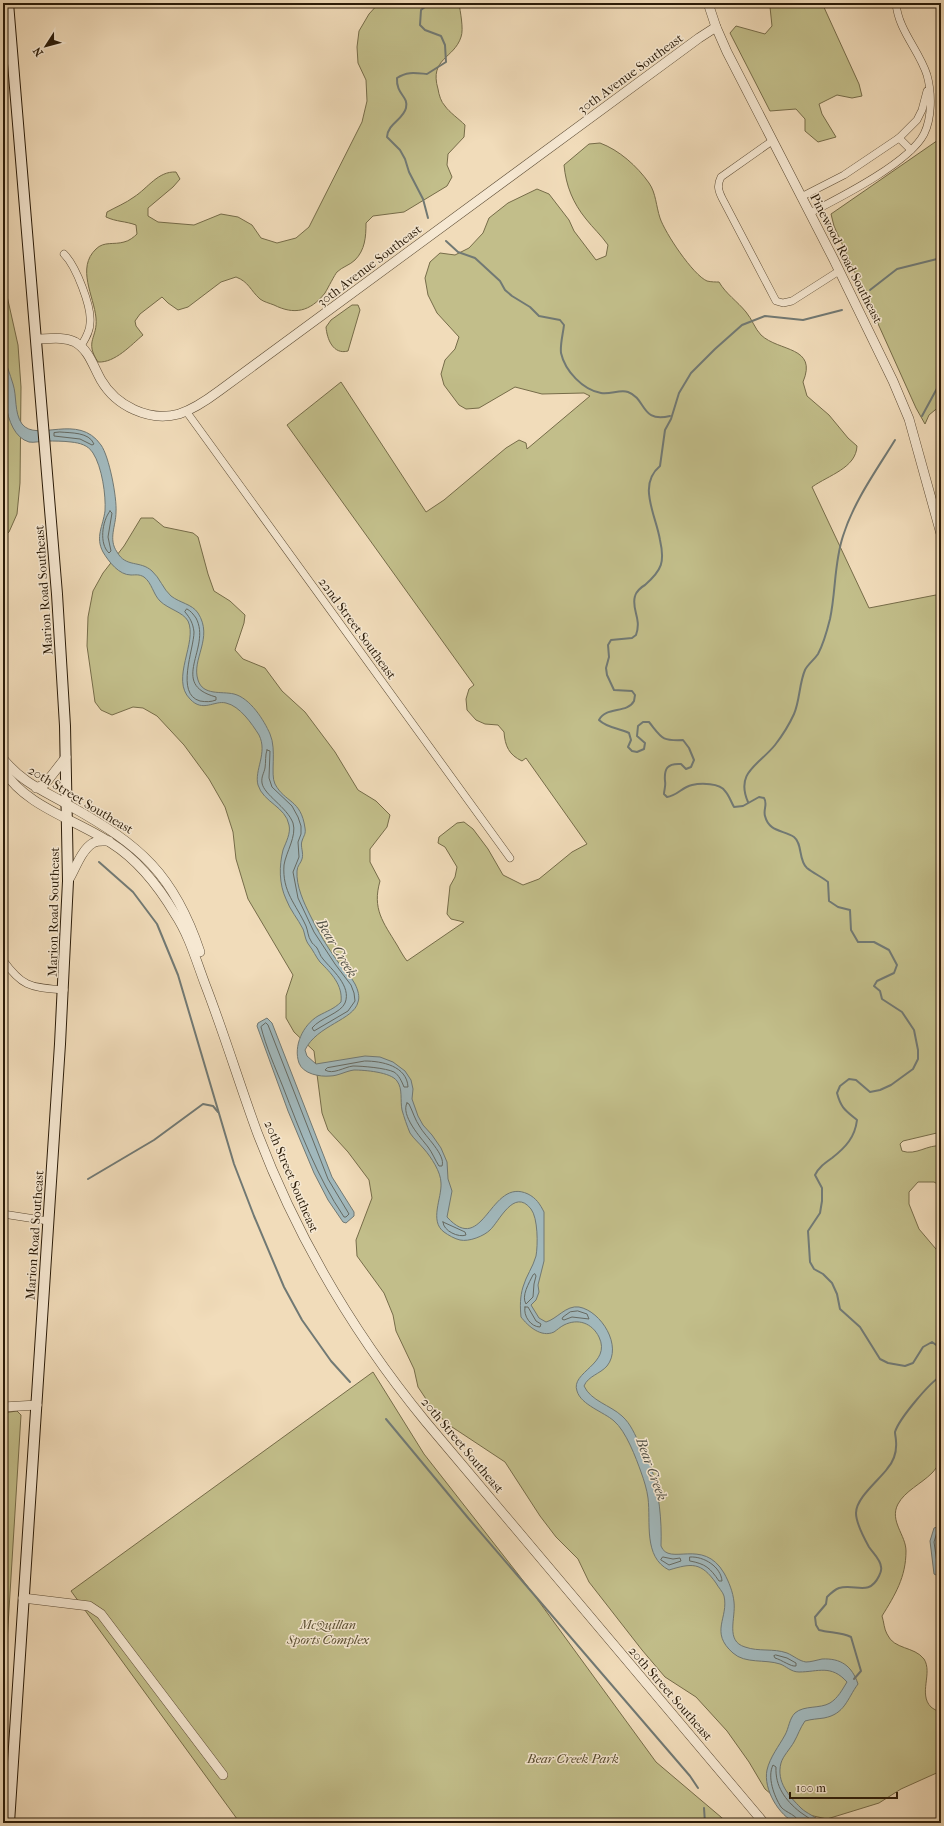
<svg xmlns="http://www.w3.org/2000/svg" width="944" height="1826" viewBox="0 0 944 1826" font-family="'IM FELL French Canon',serif">
	<rect width="100%" height="100%" fill="#f1dcba"/>
	<filter id="stains"><feTurbulence type="fractalNoise" baseFrequency=".005" numOctaves="4"/><feColorMatrix values="0 0 0 0 .2 0 0 0 0 .09 0 0 0 0 .02 0 0 0 .5 -.17"/></filter>
	<radialGradient id="worn" r=".72"><stop offset=".6" stop-color="#630" stop-opacity="0"/><stop offset="1" stop-color="#630" stop-opacity=".3"/></radialGradient>
	<g fill="#c2be8a" stroke="#766c49">
		<path d="M379,3H459C460,11 464,29 461,37C454,59 429,58 438,89C439,95 441,102 445,106C449,112 459,119 465,125L464,137L448,154L447,165L452,177L447,186L404,212L373,216L366,223C366,237 365,250 355,260C350,265 342,267 337,272C335,274 328,288 325,293C310,312 294,315 274,305C269,303 264,302 260,299C250,290 249,282 236,277L221,282L188,307L178,310L168,303L162,297L140,314L135,321L136,326L143,335C131,345 115,363 98,362C84,341 98,338 96,318C94,296 76,268 96,249C104,241 114,245 124,242C129,241 134,237 137,234L136,225C125,221 117,222 106,217L107,212C116,207 126,203 134,197C148,188 158,171 176,172L180,179L173,187L148,208V216L158,222L194,225L221,214L238,217L252,225L261,238L277,243L296,238L309,227L362,122L367,101L366,80L358,63L357,47L359,31L369,14Z"/>
		<polygon points="766,3 822,3 859,84 862,96 852,98 837,95 819,104 822,114 836,137 818,142 805,131 805,119 796,109 770,111 730,33 736,26 765,34 772,26 770,7"/>
		<polygon points="941,138 941,405 929,415 925,424 916,408 834,226 831,214"/>
		<path d="M600,143C619,150 637,166 649,183C656,193 656,206 660,218C665,233 693,275 707,281C711,282 716,282 719,282C726,294 737,301 746,312C752,319 755,329 761,335C779,352 818,346 803,382L807,396L829,415L848,438L857,446C856,468 829,475 812,487L869,608L941,594V1132L903,1141L900,1144L902,1151C916,1156 928,1144 941,1146V1186L934,1182H918L909,1192V1204L919,1229L941,1255V1461C938,1465 935,1470 932,1473C921,1484 905,1491 898,1504C889,1521 906,1535 906,1551C906,1577 895,1595 882,1616C884,1622 884,1629 887,1634C894,1650 914,1646 924,1659C933,1673 918,1694 931,1707C933,1709 938,1711 941,1713V1771L901,1789L879,1803L827,1819L791,1811L765,1789L749,1762L727,1731L696,1697L665,1677L642,1650L589,1582L578,1559L556,1537L540,1516L505,1462L446,1423L428,1402L418,1387L414,1369L396,1331L393,1315L384,1293L357,1256L356,1240L372,1198L369,1180L348,1152L328,1130L322,1113L314,1051L294,1032L286,1018V996L293,975L248,899L236,859L233,832L225,807L209,779L184,745L157,716L143,708L133,707L112,715L101,710L95,702L87,646L88,617L93,591L103,573L124,546L141,518H153L164,527L193,533L198,537L208,574L214,591L230,601L245,615L244,623L235,650L243,659L265,668L282,691L305,712L335,752L358,790L376,801L390,815L387,827L370,849V862L380,881C372,909 383,922 397,945C400,950 403,956 407,961L464,922L451,919L447,914L450,886L455,877L457,867L445,847L438,843L439,837L457,823L464,822L473,829L488,849L503,875L523,885L539,879L572,852L587,844L526,758L522,761C509,755 505,746 504,732L498,725L485,724L476,720L467,710L466,699L469,689L474,685L287,425L341,382L426,512L444,500L506,448L519,440L526,443L527,449L590,396L584,393L542,394L515,387L479,408L466,409L459,405L444,385L441,374L445,360L455,349L459,337L437,313L428,295L425,278L430,262L440,253L455,255L469,248L483,233L489,218L508,203L537,189L549,194L569,220L574,231L596,260L606,256L608,245C601,235 593,228 586,219C573,203 566,186 564,165L589,144Z"/>
		<polygon points="3,278 18,345 21,387 20,483 17,514 9,532 3,537"/>
		<path d="M352,305H358L360,310L348,351C333,355 327,339 326,327L331,320Z"/>
		<polygon points="373,1372 424,1454 532,1592 656,1762 728,1823 240,1823 71,1591"/>
		<polygon points="17,1411 21,1415 3,1707 3,1413"/>
	</g>
	<g fill="#a1b8bc" stroke="#717974">
		<path d="M3,353C6,364 10,374 13,384C17,396 14,413 22,424C37,443 78,412 101,445C109,456 117,497 116,512C116,526 108,539 117,552C126,568 140,560 152,571C160,578 163,589 171,596C180,603 192,604 198,613C214,638 191,659 198,680C203,696 221,691 234,694C250,698 264,720 270,734C277,750 270,774 275,784C285,803 301,799 305,828C306,834 304,835 302,841C300,846 304,853 302,859C301,863 297,866 297,871C296,886 304,903 310,915C318,932 328,948 338,962C344,970 351,976 355,984C358,990 360,997 358,1002C354,1020 317,1025 305,1050L307,1056L316,1064L365,1056L380,1057L393,1062L405,1071L411,1080L413,1089L412,1099L418,1116L423,1125L432,1135L441,1148L447,1162L448,1179L452,1191L447,1217C484,1258 490,1176 528,1194C536,1198 540,1204 544,1212V1261L538,1285L539,1292L536,1300L531,1305L539,1318L546,1322C557,1319 566,1305 579,1307C601,1311 623,1346 607,1366C600,1374 588,1376 584,1386C591,1401 610,1405 622,1416C631,1424 635,1435 640,1445C643,1452 648,1459 651,1467C659,1492 662,1520 661,1546C669,1567 703,1537 724,1573C729,1582 733,1592 734,1602C736,1618 725,1641 745,1647C759,1652 773,1648 787,1653C794,1656 799,1661 806,1662C811,1662 817,1660 822,1659C841,1658 852,1666 858,1684C847,1699 845,1714 824,1718C817,1719 812,1719 805,1721C800,1728 798,1735 794,1742C790,1749 783,1756 781,1763C776,1782 789,1796 801,1808C807,1814 816,1816 821,1823C814,1823 802,1825 796,1823C779,1816 763,1789 767,1770C770,1757 779,1746 785,1735C789,1728 789,1719 795,1713C804,1705 820,1709 830,1703C838,1698 842,1690 847,1682C831,1664 818,1672 799,1672C791,1672 786,1666 780,1664C765,1659 745,1664 733,1653C709,1632 729,1618 724,1596C723,1592 718,1587 716,1583C701,1562 692,1563 669,1570C643,1557 651,1522 648,1498C647,1490 644,1480 641,1472C636,1458 626,1431 614,1421C604,1412 581,1405 577,1391C570,1372 612,1364 599,1337C592,1323 578,1318 564,1325C560,1327 557,1330 554,1332C541,1338 528,1326 521,1317C520,1306 520,1297 523,1287C526,1276 533,1267 536,1256C538,1245 538,1218 531,1209C514,1187 499,1222 490,1230C484,1236 469,1242 460,1240C455,1239 448,1235 444,1232C429,1221 442,1198 441,1183C441,1172 431,1157 424,1149C419,1143 414,1139 410,1133C407,1126 404,1117 402,1110C400,1100 403,1089 397,1081C391,1072 364,1070 354,1070C346,1071 338,1076 330,1076C320,1077 303,1074 299,1063C293,1046 303,1025 318,1016C327,1011 334,1009 341,1002C343,985 331,973 320,962C316,957 313,950 309,945C305,940 305,934 303,929C298,919 290,910 286,899C279,884 279,866 283,850C286,842 291,833 289,825C286,807 263,802 258,785C254,770 268,753 259,735C252,724 240,706 226,703C214,700 203,713 190,699C170,679 198,642 188,621C183,612 168,609 160,601C153,594 152,583 144,577C139,574 136,575 131,575C119,575 109,562 103,552C95,537 103,526 105,511C106,495 102,467 93,453C88,445 80,443 71,442C63,441 55,441 46,441C41,441 34,443 29,442C1,434 3,376 3,353Z"/>
		<polygon points="267,1018 272,1023 332,1177 354,1212 354,1216 346,1223 343,1222 328,1200 314,1173 288,1111 257,1026 258,1023"/>
		<polygon points="940,1526 941,1576 940,1577 934,1574 930,1541 934,1528"/>
	</g>
	<g fill="none" stroke-linecap="round" stroke-linejoin="round">
		<g stroke="#666a62" stroke-width="1">
			<path d="M60,432C71,433 89,432 94,444L92,445L80,439L54,436V433Z"/>
			<path d="M110,511L112,513L108,537L111,551L109,553C99,544 102,521 110,511Z"/>
			<path d="M187,609C191,611 193,614 196,618C212,648 168,684 216,697V700C211,702 206,702 200,701C175,694 194,649 194,632C193,623 190,618 185,612Z"/>
			<path d="M267,750L270,751L269,778L272,787L292,806L298,817L301,826V834L298,842L299,857L293,872L298,898L314,932L335,964L351,985L354,993L355,1001L348,1011L314,1031L312,1028C320,1018 341,1013 345,1003C352,986 331,969 323,959C320,956 319,951 317,948C315,945 312,944 311,941C308,937 308,931 306,926C296,904 282,892 284,865C286,852 297,836 293,823C287,807 264,795 262,783C261,777 264,773 265,768C266,762 265,755 267,750Z"/>
			<path d="M266,1023L268,1025L328,1179L349,1214L346,1217H344C317,1177 300,1131 283,1087C275,1067 266,1047 261,1027Z"/>
			<path d="M365,1061C382,1061 407,1066 408,1087H404C402,1082 399,1075 394,1072C386,1068 362,1066 353,1066C344,1067 333,1075 325,1070L327,1068Z"/>
			<path d="M407,1103L409,1104C413,1112 415,1120 420,1127C425,1136 446,1155 442,1166H439C435,1160 432,1152 428,1147C421,1138 400,1115 407,1103Z"/>
			<path d="M443,1222L465,1232L466,1235C459,1238 443,1231 443,1222Z"/>
			<path d="M535,1274L536,1276L534,1284L533,1297L526,1304C521,1296 529,1283 533,1275Z"/>
			<path d="M525,1307H528L536,1321L541,1324L540,1327C531,1327 523,1316 525,1307Z"/>
			<polygon points="578,1311 587,1314 589,1319 572,1317 564,1320 562,1319 563,1317 570,1312"/>
			<polyline points="941,1530 937,1532 934,1542 938,1570 941,1573"/>
			<polygon points="663,1557 673,1559 680,1558 681,1561 669,1565 661,1560"/>
			<path d="M690,1557C704,1556 721,1567 722,1581H719C710,1568 706,1564 690,1561Z"/>
			<path d="M776,1655L787,1658L796,1663V1666C791,1667 782,1660 775,1658L774,1656Z"/>
			<path d="M799,1823C798,1815 786,1813 781,1807C774,1796 767,1777 773,1765L776,1767C775,1786 785,1800 800,1812C805,1816 811,1819 816,1823"/>
		</g>
		<g stroke="#717974" stroke-width="2">
			<path d="M428,218L423,199L409,172L405,159L400,150L387,137C388,123 403,120 406,108C409,96 396,95 397,78C407,71 416,73 427,74L446,62L445,45L441,36L425,30L420,25L421,10L430,3"/>
			<path d="M446,241L458,252L475,258L500,281L505,290L512,296L530,307L539,316L560,320L564,325C563,334 560,344 561,353C565,371 583,390 601,393C610,395 620,389 628,392C647,399 640,423 670,416"/>
			<polyline points="870,290 897,269 941,258"/>
			<path d="M842,310L803,320L765,316L742,325L715,349L691,373L679,393L671,419L665,430L660,466C637,485 656,515 660,540C665,562 662,570 645,585C641,587 636,592 635,596C631,610 642,618 636,635L632,638L611,640L608,645L609,657L606,668L607,675L614,690L632,691L635,695L634,701C627,714 606,706 599,720C607,728 619,728 629,733L631,740L628,747L632,751L637,752L644,749L645,743L637,736L638,726L643,722H649C662,738 661,741 683,740L689,748L694,760L691,767L686,769L681,764C667,763 664,769 665,781C666,786 664,790 664,794L667,797C677,796 682,787 692,785C701,783 720,783 725,791C729,795 731,802 734,807L743,806L759,797L764,798C768,804 763,809 765,816C769,832 783,830 794,837C803,844 798,860 807,868C813,873 822,877 828,882L829,901L838,907L850,910L851,930L858,942H874L889,950L897,965L894,973L877,981L874,986L880,991L882,999L902,1012L914,1030L918,1050V1059L913,1069L891,1085L880,1090L870,1092L856,1080L849,1079L840,1086L837,1093C841,1108 845,1110 857,1120C855,1137 846,1147 832,1158C825,1163 819,1167 815,1175L822,1188V1201L820,1213L808,1231L810,1262L814,1269L823,1274L832,1283L837,1294L840,1309L860,1327L880,1359L888,1363L905,1366L913,1363L923,1347L932,1342L939,1347L941,1350"/>
			<polyline points="922,416 941,381"/>
			<path d="M748,802C735,772 759,765 775,745C782,736 789,725 794,714C800,700 799,684 805,670C808,664 814,660 818,654C824,643 827,631 830,619C836,591 834,563 843,536C854,501 876,471 895,440"/>
			<polyline points="99,862 133,892 157,924 178,975 234,1164 254,1216 284,1287 302,1320 331,1361 350,1382"/>
			<polyline points="88,1179 154,1140 203,1104 213,1106 218,1112"/>
			<polyline points="386,1419 469,1519 690,1776 698,1788"/>
			<path d="M854,1679L861,1671L851,1637C841,1632 830,1633 819,1630L816,1625L815,1617L826,1604L827,1597C830,1594 834,1590 839,1588C855,1583 869,1597 879,1576C880,1574 882,1570 881,1567C881,1560 873,1553 869,1547C864,1538 856,1523 856,1513C856,1498 879,1480 887,1469C894,1461 897,1452 896,1441C896,1438 895,1435 895,1432C899,1419 929,1383 941,1376"/>
			<polyline points="704,1808 705,1823"/>
		</g>
		<g stroke="#5c4b34" stroke-width="8">
			<g id="minor">
				<polyline points="899,138 911,150"/>
				<path d="M772,141L721,177C717,185 718,190 722,198L776,301L783,303L792,301L839,271"/>
				<polyline points="801,197 844,175 899,138 917,120 922,110 927,91"/>
				<path d="M810,213C839,198 909,163 924,134C932,118 932,93 927,75C919,50 898,30 896,3"/>
				<path d="M64,254C76,266 92,307 90,323C90,332 85,339 81,346"/>
				<polyline points="186,411 510,858"/>
				<path d="M3,960C23,988 31,987 64,990"/>
				<polyline points="3,1214 48,1221"/>
			</g>
		</g>
		<g stroke="#5c4b34" stroke-width="10">
			<g id="tertiary">
				<polyline points="708,3 716,27 727,52 834,260 893,381 909,419 941,534"/>
				<path d="M36,339C48,339 63,336 75,342C89,350 93,366 101,380C116,406 149,422 179,414C194,409 207,400 219,391L699,38L716,27"/>
				<path d="M3,759C24,784 43,790 70,806C140,845 174,874 200,952"/>
				<path d="M3,769C24,806 77,820 111,843C138,860 159,887 175,914C189,935 196,960 205,984C224,1033 239,1083 257,1132C298,1240 353,1333 426,1422L764,1823"/>
				<polyline points="36,788 45,784 66,757"/>
				<path d="M68,881C75,870 81,850 93,843C97,840 103,841 109,841"/>
				<polyline points="3,1407 37,1405"/>
				<polyline points="23,1598 89,1606 101,1614 223,1775"/>
			</g>
		</g>
		<g stroke="#2a1b08" stroke-width="12">
			<polyline id="secondary" points="8,3 57,594 65,726 68,881 60,1044 9,1823"/>
		</g>
		<use href="#minor" stroke="#f6e8d2" stroke-width="7"/>
		<use href="#tertiary" stroke="#f6e8d2" stroke-width="9"/>
		<use href="#secondary" stroke="#f6e8d2" stroke-width="10"/>
	</g>
	<g text-anchor="middle" stroke-width="3" stroke-linejoin="round" paint-order="stroke">
		<g font-size="13" fill="#2a1b08" stroke="#f6e8d2">
			<text transform="translate(630 73) rotate(-36)" y="5">30th Avenue Southeast</text>
			<text transform="translate(847 258) rotate(63)" y="5">Pinewood Road Southeast</text>
			<text transform="translate(369 265) rotate(-37)" y="5">30th Avenue Southeast</text>
			<text transform="translate(43 590) rotate(-94)" y="5">Marion Road Southeast</text>
			<text transform="translate(358 628) rotate(54)" y="5">22nd Street Southeast</text>
			<text transform="translate(81 799) rotate(31)" y="5">20th Street Southeast</text>
			<text transform="translate(53 912) rotate(-89)" y="5">Marion Road Southeast</text>
			<text transform="translate(292 1176) rotate(67)" y="5">20th Street Southeast</text>
			<text transform="translate(34 1235) rotate(-86)" y="5">Marion Road Southeast</text>
			<text transform="translate(463 1445) rotate(50)" y="5">20th Street Southeast</text>
			<text transform="translate(671 1693) rotate(49)" y="5">20th Street Southeast</text>
		</g>
		<g font-size="13" font-style="italic" fill="#584c2f" stroke="#f6e8d2">
			<text x="328" y="1629">McQuillan<tspan x="328" dy="15">Sports Complex</tspan></text>
			<text x="573" y="1763">Bear Creek Park</text>
		</g>
		<g font-size="14" font-style="italic" fill="#545247" stroke="#f6e8d2">
			<text transform="translate(337 948) rotate(59)" y="5">Bear Creek</text>
			<text transform="translate(652 1469) rotate(70)" y="5">Bear Creek</text>
		</g>
	</g>
	<rect width="944" height="1826" fill="none" stroke="#f1dcba" stroke-width="16"/>
	<rect x="4" y="4" width="936" height="1818" fill="none" stroke="#2a1b08" stroke-width="2"/>
	<rect x="8" y="8" width="928" height="1810" fill="none" stroke="#2a1b08"/>
	<g transform="translate(46 46) rotate(234)" stroke="#f6e8d2" stroke-width="3" paint-order="stroke">
	<path d="M0-3L7 15L0 10L-7 15Z" fill="#2a1b08"/>
	<text y="-6" font-size="11" font-weight="bold" text-anchor="middle" fill="#2a1b08">N</text>
	</g>
	<path d="M790 1792v6h107v-6" fill="none" stroke="#2a1b08" stroke-width="2"/>
	<text x="796" y="1792" font-size="12" fill="#2a1b08" stroke="#f6e8d2" stroke-width="3" paint-order="stroke">100 m</text>
	<rect width="100%" height="100%" filter="url(#stains)"/>
	<rect width="100%" height="100%" fill="url(#worn)"/>
</svg>
